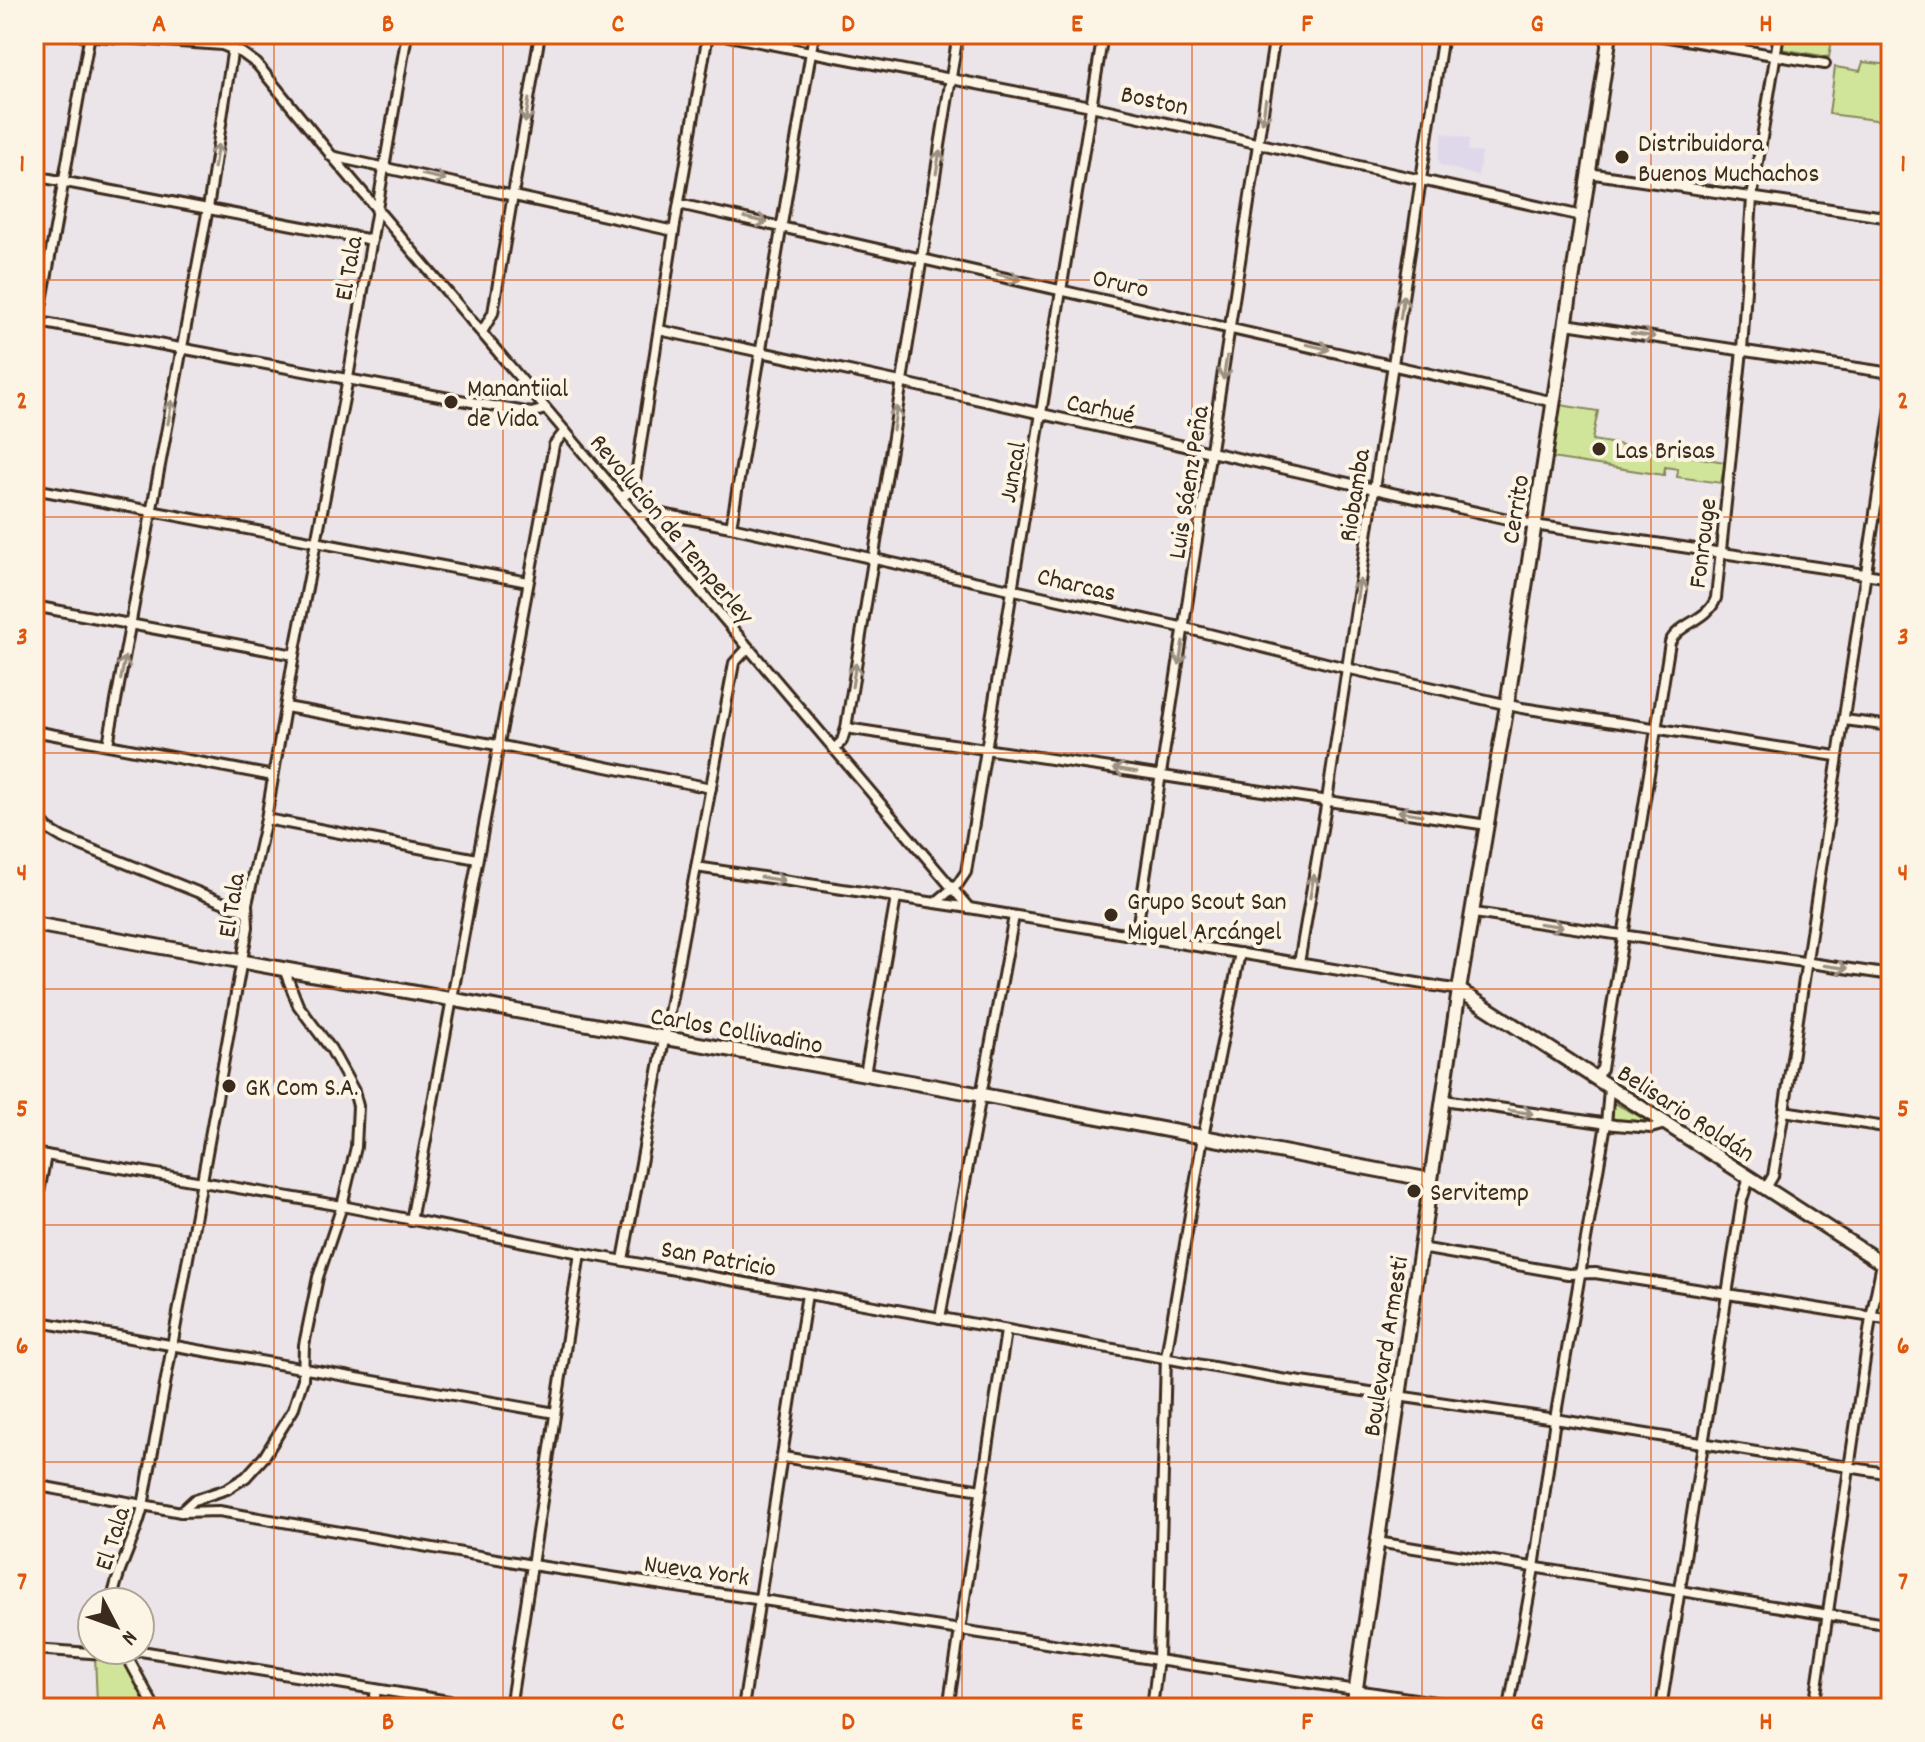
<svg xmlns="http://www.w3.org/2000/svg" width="1925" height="1742" viewBox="0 0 1925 1742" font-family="Dekko,sans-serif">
	<rect width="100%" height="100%" fill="#ebe4e8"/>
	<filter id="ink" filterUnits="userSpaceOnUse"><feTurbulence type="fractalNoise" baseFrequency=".0125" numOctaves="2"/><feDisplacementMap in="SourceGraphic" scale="16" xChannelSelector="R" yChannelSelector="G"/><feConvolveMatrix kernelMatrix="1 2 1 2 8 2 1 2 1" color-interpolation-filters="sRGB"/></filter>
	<g filter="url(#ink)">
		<polygon fill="#dfd8ea" points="1443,133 1469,139 1468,151 1482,153 1478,176 1440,165 1438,158"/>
		<g fill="#d0e59a" stroke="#86885c" stroke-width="2">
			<polygon points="1783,34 1833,34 1829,57 1781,49"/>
			<polygon points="1863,62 1891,65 1891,122 1829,114 1835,67 1860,71"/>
			<polygon points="1560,405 1598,411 1592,440 1725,462 1721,483 1677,477 1678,469 1665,467 1664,475 1551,458"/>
			<polygon points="1614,1103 1647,1120 1646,1122 1612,1119"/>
			<polygon points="1882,1263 1891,1269 1891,1320 1871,1318"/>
			<polygon points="95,1656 123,1658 150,1708 106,1708 97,1703"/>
		</g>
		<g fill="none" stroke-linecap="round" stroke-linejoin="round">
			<g stroke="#3b2a1e" stroke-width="14">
				<g id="street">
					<polyline points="68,34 222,45 242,53 257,64 331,155 969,908"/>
					<polyline points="718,34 1091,106 1582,216"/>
					<polyline points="1651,34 1825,64"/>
					<polyline points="331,156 674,231"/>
					<polyline points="1588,173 1891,218"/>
					<polyline points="34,176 372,240"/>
					<polyline points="679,204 1554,402"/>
					<polyline points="34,321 531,413 546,409"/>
					<polyline points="1566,324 1891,373"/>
					<polyline points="659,330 900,382 1534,525 1891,578"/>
					<polyline points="482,332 493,313 540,34"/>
					<polyline points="34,346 90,34"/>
					<polyline points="34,489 528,582"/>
					<polyline points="621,497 630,492 635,481 674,231 708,34"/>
					<polyline points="638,517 651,512 731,527 1185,628 1346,668 1522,708 1836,756"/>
					<polyline points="731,527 814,34"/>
					<polyline points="34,606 294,655"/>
					<polyline points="286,707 497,745 711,788"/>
					<polyline points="1844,720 1891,726"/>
					<polyline points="846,728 1487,825"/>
					<polyline points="34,731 273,776"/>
					<polyline points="108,744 208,208 235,34"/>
					<polyline points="834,749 842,741 846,728 958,34"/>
					<polyline points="34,813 48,829 63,838 247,912"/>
					<polyline points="266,819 477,859"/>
					<polyline points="696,867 969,908 1459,990"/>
					<polyline points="935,903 958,884 966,872 1103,34"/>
					<polyline points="1474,913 1891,975"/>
					<polyline points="1136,936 1275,34"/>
					<polyline points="1299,963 1327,800 1443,34"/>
					<polyline points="865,1074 896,898"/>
					<path d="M1594,1078L1602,1069L1670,642C1680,622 1708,621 1716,598L1742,350L1752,198L1779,34"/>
					<polyline points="1444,1100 1615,1125 1651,1128 1665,1124"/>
					<polyline points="1784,1111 1891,1128"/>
					<polyline points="34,1153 342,1206 580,1253 1281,1379 1555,1419 1891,1474"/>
					<polyline points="1766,1188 1773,1176 1784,1111 1891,408"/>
					<polyline points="34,1219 46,1155"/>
					<polyline points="411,1221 554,445 565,431"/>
					<polyline points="1421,1248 1568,1274 1595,1273 1891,1320"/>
					<polyline points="623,1260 734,663 748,648"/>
					<polyline points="940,1318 1014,916"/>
					<polyline points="34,1321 555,1413"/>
					<polyline points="783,1457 981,1490"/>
					<polyline points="34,1485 181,1512 219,1511 532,1565 1474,1708"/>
					<polyline points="181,1512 194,1500 227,1489 246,1477 264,1457 293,1410 303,1379 304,1345 318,1277 342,1206 356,1147 358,1106 354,1091 331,1049 298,1005 284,969"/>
					<polyline points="1377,1542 1891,1625"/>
					<path d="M112,1602C116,1571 136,1538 143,1506L248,927L247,904L266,819L294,655L348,378L407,34"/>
					<polyline points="34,1649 118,1655 141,1651 492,1708"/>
					<polyline points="124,1651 155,1708"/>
					<polyline points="373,1708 376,1690"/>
					<polyline points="510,1708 580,1253"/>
					<polyline points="743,1708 807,1294"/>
					<polyline points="948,1708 1006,1331"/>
					<polyline points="1152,1708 1158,1659 1166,1357 1203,1137 1240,953"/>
					<polyline points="1509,1708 1534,1568 1555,1419 1606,1124 1609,1089"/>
					<polyline points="1661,1708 1742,1200 1749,1178"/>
					<polyline points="1814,1708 1871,1318 1882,1263"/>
				</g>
			</g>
			<g stroke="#3b2a1e" stroke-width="18">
				<g id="secondary">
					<polyline points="34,924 982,1095 1431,1180"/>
					<polyline points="1459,990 1891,1269"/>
					<polyline points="1353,1708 1459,990 1507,705 1610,34"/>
				</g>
			</g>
			<use href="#street" stroke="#fcf5e5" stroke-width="8"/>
			<use href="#secondary" stroke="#fcf5e5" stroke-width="12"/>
		</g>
		<defs><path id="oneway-shaft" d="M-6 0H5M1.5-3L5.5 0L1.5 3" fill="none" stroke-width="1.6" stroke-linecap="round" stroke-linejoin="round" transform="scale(2)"/></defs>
		<g stroke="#9c9082">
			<use href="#oneway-shaft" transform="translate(527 111) rotate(99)"/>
			<use href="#oneway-shaft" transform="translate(1264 111) rotate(98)"/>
			<use href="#oneway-shaft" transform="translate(216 156) rotate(-81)"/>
			<use href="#oneway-shaft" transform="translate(938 162) rotate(-81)"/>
			<use href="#oneway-shaft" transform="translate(434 177) rotate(12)"/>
			<use href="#oneway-shaft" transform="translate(756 220) rotate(12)"/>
			<use href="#oneway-shaft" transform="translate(1009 277) rotate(13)"/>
			<use href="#oneway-shaft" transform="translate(1402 307) rotate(-82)"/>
			<use href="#oneway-shaft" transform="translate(1643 335) rotate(8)"/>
			<use href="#oneway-shaft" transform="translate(1318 347) rotate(13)"/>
			<use href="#oneway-shaft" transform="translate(1225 368) rotate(99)"/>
			<use href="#oneway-shaft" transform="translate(170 412) rotate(-80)"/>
			<use href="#oneway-shaft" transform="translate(895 418) rotate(-81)"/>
			<use href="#oneway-shaft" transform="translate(1358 591) rotate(-81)"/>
			<use href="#oneway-shaft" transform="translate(1181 653) rotate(99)"/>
			<use href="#oneway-shaft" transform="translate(123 668) rotate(-79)"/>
			<use href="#oneway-shaft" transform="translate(854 675) rotate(-81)"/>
			<use href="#oneway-shaft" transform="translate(1125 770) rotate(-171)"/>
			<use href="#oneway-shaft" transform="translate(1410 813) rotate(-171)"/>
			<use href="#oneway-shaft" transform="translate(773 879) rotate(9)"/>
			<use href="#oneway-shaft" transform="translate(1312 886) rotate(-80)"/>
			<use href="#oneway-shaft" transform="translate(1551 925) rotate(8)"/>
			<use href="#oneway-shaft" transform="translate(1836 967) rotate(8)"/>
			<use href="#oneway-shaft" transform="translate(1521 1112) rotate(8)"/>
		</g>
	</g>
	<path fill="none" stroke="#df570d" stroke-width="2" stroke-opacity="0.55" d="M274,34V1708M503,34V1708M733,34V1708M962,34V1708M1192,34V1708M1422,34V1708M1651,34V1708M34,280H1891M34,517H1891M34,753H1891M34,989H1891M34,1225H1891M34,1462H1891"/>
	<g fill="#3b2a1e" stroke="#fcf5e5" stroke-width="3">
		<circle cx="1622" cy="157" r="8"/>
		<circle cx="451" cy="402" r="8"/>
		<circle cx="1599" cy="449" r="8"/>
		<circle cx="1111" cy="915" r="8"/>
		<circle cx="229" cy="1086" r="8"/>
		<circle cx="1414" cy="1191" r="8"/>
	</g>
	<g text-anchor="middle" stroke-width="8" stroke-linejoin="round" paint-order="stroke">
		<g font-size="26" fill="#3b2a1e" stroke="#fcf5e5">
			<text transform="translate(1155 99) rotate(12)" y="9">Boston</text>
			<text transform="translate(347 268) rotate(-80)" y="9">El Tala</text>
			<text transform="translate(1121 282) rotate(13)" y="9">Oruro</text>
			<text transform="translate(1101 407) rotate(12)" y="9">Carhué</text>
			<text transform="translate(1011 472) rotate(-80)" y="9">Juncal</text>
			<text transform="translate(1187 482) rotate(-81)" y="9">Luis Sáenz Peña</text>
			<text transform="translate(1353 495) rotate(-81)" y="9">Riobamba</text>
			<text transform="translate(1514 509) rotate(-81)" y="9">Cerrito</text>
			<text transform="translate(673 528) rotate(50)" y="9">Revolucion de Temperley</text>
			<text transform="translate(1701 543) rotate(-83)" y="9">Fonrouge</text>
			<text transform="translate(1077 583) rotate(13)" y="9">Charcas</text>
			<text transform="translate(230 905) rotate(-81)" y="9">El Tala</text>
			<text transform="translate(737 1029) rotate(10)" y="9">Carlos Collivadino</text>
			<text transform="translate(1687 1112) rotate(33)" y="9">Belisario Roldán</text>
			<text transform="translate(719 1257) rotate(10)" y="9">San Patricio</text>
			<text transform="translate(1384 1346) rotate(-81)" y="9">Boulevard Armesti</text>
			<text transform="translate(111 1538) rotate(-72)" y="9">El Tala</text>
			<text transform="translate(697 1569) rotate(8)" y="9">Nueva York</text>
		</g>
		<g font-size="26" fill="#3b2a1e" stroke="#fcf5e5" text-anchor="start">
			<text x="1638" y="151">Distribuidora<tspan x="1638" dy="30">Buenos Muchachos</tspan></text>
			<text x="467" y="396">Manantiial<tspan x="467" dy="30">de Vida</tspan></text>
			<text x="1615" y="458">Las Brisas</text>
			<text x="1127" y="909">Grupo Scout San<tspan x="1127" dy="30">Miguel Arcángel</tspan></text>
			<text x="245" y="1095">GK Com S.A.</text>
			<text x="1430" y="1200">Servitemp</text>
		</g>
	</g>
	<rect width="1925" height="1742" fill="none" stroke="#fcf5e5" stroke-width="88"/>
	<g transform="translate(116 1626) rotate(131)"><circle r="38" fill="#fcf5e5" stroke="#afa495" stroke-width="2"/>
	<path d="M0-6L14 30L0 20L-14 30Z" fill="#3b2a1e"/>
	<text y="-12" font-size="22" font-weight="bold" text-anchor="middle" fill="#3b2a1e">N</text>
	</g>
	<rect x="44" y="44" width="1837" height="1654" fill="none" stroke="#df570d" stroke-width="3"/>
	<g font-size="26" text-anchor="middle" font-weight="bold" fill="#df570d">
		<text x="159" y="31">A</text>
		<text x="388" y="31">B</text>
		<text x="618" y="31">C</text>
		<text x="848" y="31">D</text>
		<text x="1077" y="31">E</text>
		<text x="1307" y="31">F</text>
		<text x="1537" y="31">G</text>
		<text x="1766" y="31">H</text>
		<text x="22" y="171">1</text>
		<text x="1903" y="171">1</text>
		<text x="22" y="408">2</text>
		<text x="1903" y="408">2</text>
		<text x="22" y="644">3</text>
		<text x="1903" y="644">3</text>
		<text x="22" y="880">4</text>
		<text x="1903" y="880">4</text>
		<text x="22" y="1116">5</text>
		<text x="1903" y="1116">5</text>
		<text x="22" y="1353">6</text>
		<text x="1903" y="1353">6</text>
		<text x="22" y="1589">7</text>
		<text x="1903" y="1589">7</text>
		<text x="159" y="1729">A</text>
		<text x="388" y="1729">B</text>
		<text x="618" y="1729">C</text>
		<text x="848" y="1729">D</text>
		<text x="1077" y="1729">E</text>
		<text x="1307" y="1729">F</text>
		<text x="1537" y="1729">G</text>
		<text x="1766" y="1729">H</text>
	</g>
</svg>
